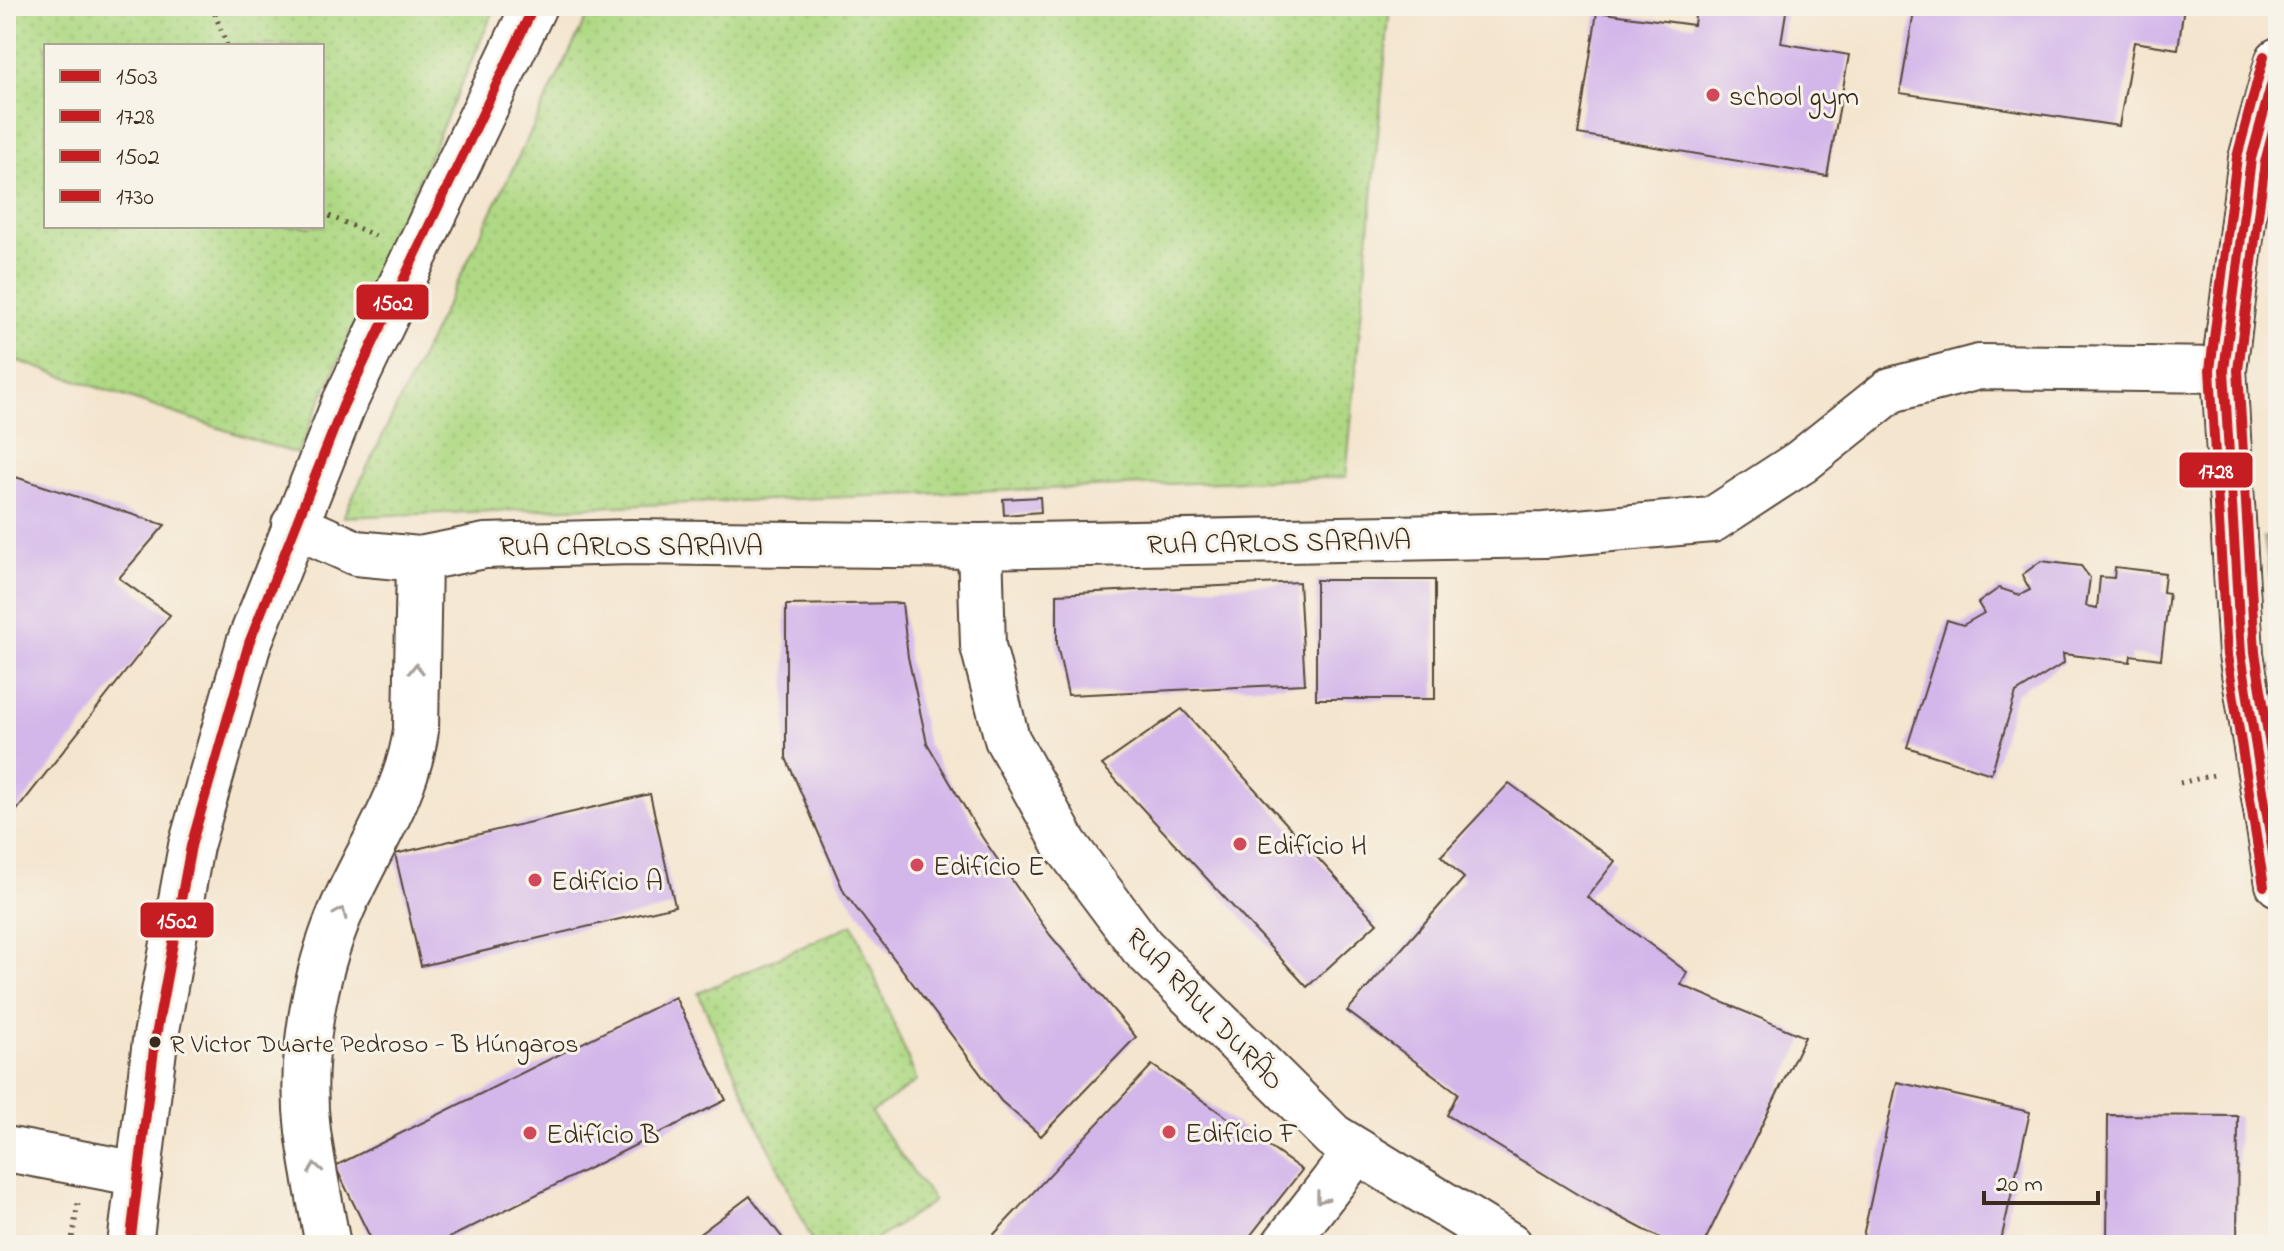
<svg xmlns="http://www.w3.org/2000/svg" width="2284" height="1251" viewBox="0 0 2284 1251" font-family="'Indie Flower',sans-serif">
	<defs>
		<pattern id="grass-dots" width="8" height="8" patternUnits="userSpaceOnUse" patternTransform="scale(2)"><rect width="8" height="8" fill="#afd984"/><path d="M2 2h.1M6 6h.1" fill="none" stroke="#97ba72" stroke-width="1.8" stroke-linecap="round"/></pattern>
	</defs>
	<rect width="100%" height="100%" fill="#f7f3e8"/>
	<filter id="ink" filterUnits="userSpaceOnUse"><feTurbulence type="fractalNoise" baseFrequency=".0125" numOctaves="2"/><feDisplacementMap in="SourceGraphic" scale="16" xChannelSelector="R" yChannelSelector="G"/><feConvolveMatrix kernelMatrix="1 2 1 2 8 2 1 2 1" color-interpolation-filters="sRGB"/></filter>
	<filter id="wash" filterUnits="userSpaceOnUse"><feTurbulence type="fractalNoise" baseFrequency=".006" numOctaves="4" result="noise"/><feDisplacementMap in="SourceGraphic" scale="32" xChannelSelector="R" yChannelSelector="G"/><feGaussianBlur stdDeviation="1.8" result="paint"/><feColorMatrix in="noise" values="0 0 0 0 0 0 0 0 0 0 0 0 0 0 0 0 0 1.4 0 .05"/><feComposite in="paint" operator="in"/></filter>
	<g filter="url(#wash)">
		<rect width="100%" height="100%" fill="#f4e5ce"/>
		<g fill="url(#grass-dots)" stroke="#758251" stroke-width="2" fill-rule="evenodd">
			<path d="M6,6H496L297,454L6,357ZM46,46H322V226H46Z"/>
			<polygon points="592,6 1390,6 1346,477 343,517"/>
			<polygon points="2278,534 2278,635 2264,537"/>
			<polygon points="853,924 917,1081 871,1113 934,1201 868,1245 814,1245 698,993"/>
		</g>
		<g id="blocks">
			<g fill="#d3b6ea">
				<polygon points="1696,6 1787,6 1781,43 1849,55 1827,176 1578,134 1597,12 1694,25"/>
				<polygon points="1915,6 2184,6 2178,49 2134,42 2119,126 1900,93"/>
				<polygon points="6,474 165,525 119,578 170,615 6,824"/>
				<polygon points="1040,497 1041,512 1004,515 1003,499"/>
				<polygon points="2041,561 2081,566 2090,578 2086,606 2097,608 2100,577 2114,578 2115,567 2165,573 2163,592 2169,593 2161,659 2131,655 2130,662 2063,654 2064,663 2016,693 1991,774 1907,747 1947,620 1963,625 1984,613 1978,603 1999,588 2020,595 2030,590 2022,575"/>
				<rect x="1316" y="580" width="119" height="119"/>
				<polygon points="1299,582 1305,684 1068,695 1057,645 1057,594"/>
				<polygon points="902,603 908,657 927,743 982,837 1050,935 1136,1037 1041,1136 1001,1101 844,892 786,758 786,605"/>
				<polygon points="1182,709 1377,923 1307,987 1102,765"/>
				<polygon points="1509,783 1615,861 1587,897 1687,972 1681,985 1805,1037 1703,1245 1673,1245 1580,1196 1447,1115 1458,1093 1347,1011 1464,878 1441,856"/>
				<polygon points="650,794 675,906 421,966 395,854"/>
				<polygon points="675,997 726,1100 435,1245 374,1245 335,1166"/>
				<polygon points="1152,1065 1302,1170 1243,1245 984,1245"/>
				<polygon points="1897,1082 2030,1112 2000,1245 1861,1245"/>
				<polygon points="2108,1115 2238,1116 2237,1245 2107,1245"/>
				<polygon points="750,1196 788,1245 685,1245"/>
				<polygon points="6,1239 26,1244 26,1245 6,1245"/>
			</g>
		</g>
	</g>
	<g filter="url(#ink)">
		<use href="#blocks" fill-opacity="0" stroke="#574638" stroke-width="2"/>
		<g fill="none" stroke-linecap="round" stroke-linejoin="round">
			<g stroke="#574638" stroke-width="48">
				<g id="minor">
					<polyline points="2278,60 2251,159 2224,370 2241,654 2278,884"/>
					<polyline points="294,525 356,553 419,559 485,546 631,542 980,546 1544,535 1712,520 1801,462 1891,390 1979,367 2224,370"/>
					<polyline points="980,546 983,646 1007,739 1065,844 1142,947 1333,1136 1510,1245"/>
					<polyline points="6,1149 139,1174"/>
					<polyline points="130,1245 155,1041 191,846 249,643 343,406 534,6"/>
					<path d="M328,1245C321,1207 313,1169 308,1131C299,1060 314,974 342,909C368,849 407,796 416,730L419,559"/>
					<polyline points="1284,1245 1357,1151"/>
				</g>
			</g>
			<g stroke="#574638" stroke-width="5" stroke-dasharray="2 6" stroke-linecap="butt">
				<polyline points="212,6 227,46"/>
				<polyline points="322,213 381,238"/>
				<polyline points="2180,783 2218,774"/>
				<polyline points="71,1245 78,1203"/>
			</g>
			<use href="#minor" stroke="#fff" stroke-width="44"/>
			<g stroke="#f7f3e8" stroke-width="16">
				<polyline id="bus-1" points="2278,60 2251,159 2224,370 2241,654 2278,884"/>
			</g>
			<g stroke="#f7f3e8" stroke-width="16">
				<polyline id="bus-2" points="2264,886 2227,655 2210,370 2237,157 2264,56"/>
			</g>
			<g stroke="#f7f3e8" stroke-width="16">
				<polyline id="bus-3" points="130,1245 155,1041 191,846 249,643 343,406 534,6"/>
			</g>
			<g stroke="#f7f3e8" stroke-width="16">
				<polyline id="bus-4" points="2278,113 2265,162 2238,370 2255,652 2278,796"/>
			</g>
			<use href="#bus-1" stroke="#c61d23" stroke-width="10"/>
			<use href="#bus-2" stroke="#c61d23" stroke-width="10"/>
			<use href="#bus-3" stroke="#c61d23" stroke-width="10"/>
			<use href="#bus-4" stroke="#c61d23" stroke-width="10"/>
		</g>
		<defs><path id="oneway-chevron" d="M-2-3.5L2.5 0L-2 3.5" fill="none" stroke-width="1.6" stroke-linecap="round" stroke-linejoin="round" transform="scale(2)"/></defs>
		<g stroke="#a79f9a">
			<use href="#oneway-chevron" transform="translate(416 669) rotate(-90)"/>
			<use href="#oneway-chevron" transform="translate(341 913) rotate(-67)"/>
			<use href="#oneway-chevron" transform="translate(315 1168) rotate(-100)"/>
			<use href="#oneway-chevron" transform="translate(1321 1198) rotate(128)"/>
		</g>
	</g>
	<g fill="#d1495b" stroke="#f7f3e8" stroke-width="3">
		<circle cx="1713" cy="95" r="8"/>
		<circle cx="1240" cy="844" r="8"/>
		<circle cx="917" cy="865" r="8"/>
		<circle cx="535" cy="880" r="8"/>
		<circle cx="1169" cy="1132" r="8"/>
		<circle cx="530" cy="1133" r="8"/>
	</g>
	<circle fill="#3b2a1e" stroke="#f7f3e8" stroke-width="3" cx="155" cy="1042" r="7"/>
	<g text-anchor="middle" stroke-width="6" stroke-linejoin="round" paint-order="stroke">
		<g font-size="26" fill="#3b2a1e" stroke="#f7f3e8" text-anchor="start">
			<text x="170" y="1052">R Victor Duarte Pedroso - B Húngaros</text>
		</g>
		<g font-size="28" fill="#3b2a1e" stroke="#f7f3e8" text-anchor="start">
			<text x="1729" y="105">school gym</text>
			<text x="1256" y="854">Edifício H</text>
			<text x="933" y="875">Edifício E</text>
			<text x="551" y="890">Edifício A</text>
			<text x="1185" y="1142">Edifício F</text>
			<text x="546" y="1143">Edifício B</text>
		</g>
		<g font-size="28" fill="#3b2a1e" stroke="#f7f3e8">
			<text transform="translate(1279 541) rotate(-1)" y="10">RUA CARLOS SARAIVA</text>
			<text x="631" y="555">RUA CARLOS SARAIVA</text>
			<text transform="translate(1206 1008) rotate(46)" y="10">RUA RAUL DURÃO</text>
		</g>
	</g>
	<g stroke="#f7f3e8" stroke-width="3">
		<rect x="355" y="283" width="75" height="38" rx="8" fill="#c61d23"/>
		<rect x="2178" y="451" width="76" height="38" rx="8" fill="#c61d23"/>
		<rect x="139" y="901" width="76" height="38" rx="8" fill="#c61d23"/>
	</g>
	<g font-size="22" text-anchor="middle" font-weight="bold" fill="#fff">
		<text x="393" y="310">1502</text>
		<text x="2216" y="478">1728</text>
		<text x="177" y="928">1502</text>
	</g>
	<rect width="2284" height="1251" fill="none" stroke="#f7f3e8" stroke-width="32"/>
	<rect x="44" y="44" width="280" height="184" fill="#f7f3e8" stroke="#aca397" stroke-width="2"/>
	<rect x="60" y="70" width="40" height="12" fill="#c61d23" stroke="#aca397" stroke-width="2"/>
	<text x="116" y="84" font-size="24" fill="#3b2a1e">1503</text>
	<rect x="60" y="110" width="40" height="12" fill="#c61d23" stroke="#aca397" stroke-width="2"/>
	<text x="116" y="124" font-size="24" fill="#3b2a1e">1728</text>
	<rect x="60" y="150" width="40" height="12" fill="#c61d23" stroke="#aca397" stroke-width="2"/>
	<text x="116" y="164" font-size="24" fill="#3b2a1e">1502</text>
	<rect x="60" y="190" width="40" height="12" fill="#c61d23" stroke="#aca397" stroke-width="2"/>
	<text x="116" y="204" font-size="24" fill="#3b2a1e">1730</text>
	<path d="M1984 1191v12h114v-12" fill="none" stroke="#3b2a1e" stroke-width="4"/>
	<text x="1996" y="1191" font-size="24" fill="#3b2a1e" stroke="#f7f3e8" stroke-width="6" paint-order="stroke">20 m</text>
</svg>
